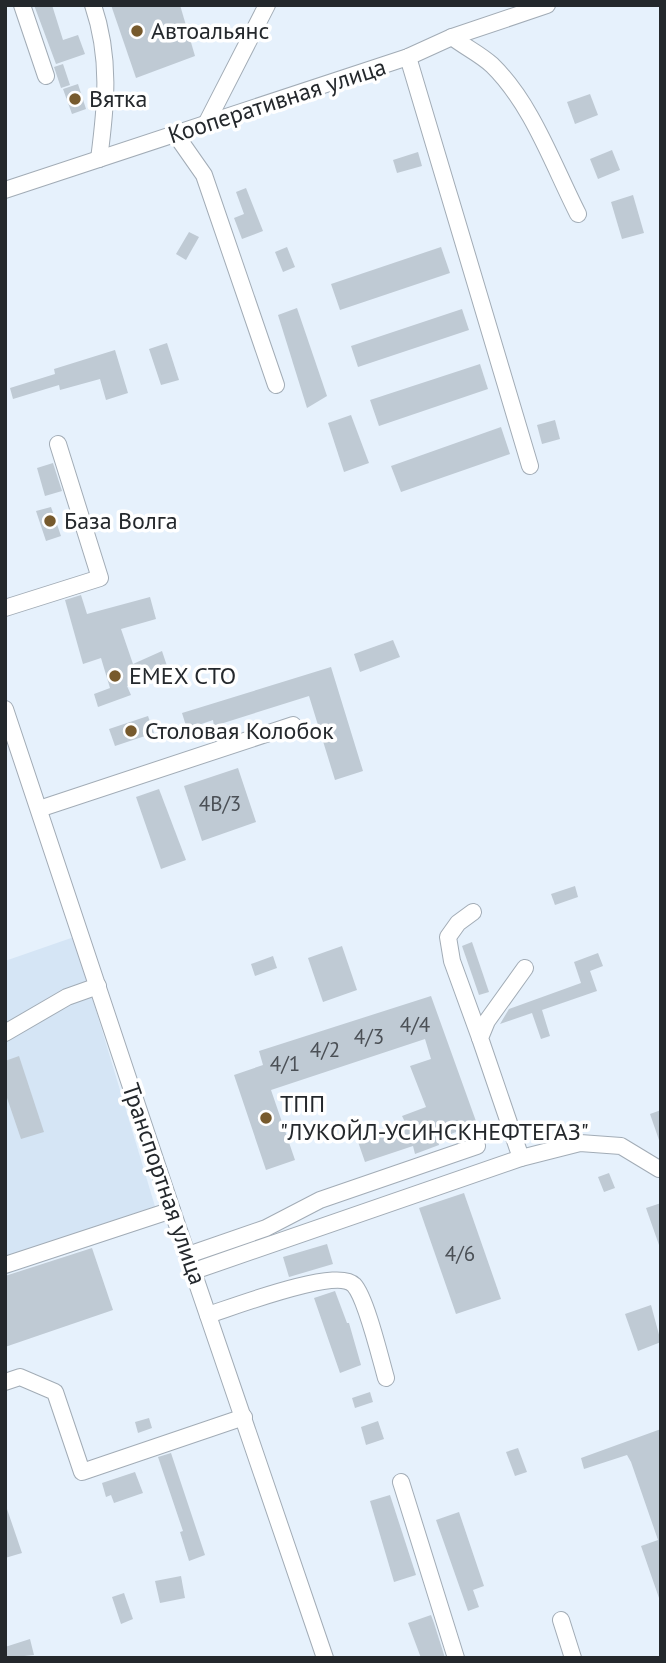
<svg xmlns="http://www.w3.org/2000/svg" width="666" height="1663" viewBox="0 0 666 1663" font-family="'PT Sans',sans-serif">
	<rect width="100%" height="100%" fill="#e6f1fc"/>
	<polygon fill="#d5e5f5" points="74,937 160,1223 5,1275 5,961"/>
	<g fill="#bfcad4">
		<polygon points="34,5 52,5 63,40 78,35 85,54 56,64"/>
		<polygon points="111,5 180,5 195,56 136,78"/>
		<polygon points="63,64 70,85 61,88 54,67"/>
		<polygon points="78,84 86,109 72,114 63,89"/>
		<polygon points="590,94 598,115 575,124 567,102"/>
		<polygon points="612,150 620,170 598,179 590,159"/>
		<polygon points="418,152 422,166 397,173 393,160"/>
		<polygon points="246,188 263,231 242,239 234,218 244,214 236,192"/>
		<polygon points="633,195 644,233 622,239 611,202"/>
		<polygon points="189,232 199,237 186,260 176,254"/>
		<polygon points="287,247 295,267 283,272 275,252"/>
		<polygon points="441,247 450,273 340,310 331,284"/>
		<polygon points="297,308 327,396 307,408 278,315"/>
		<polygon points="462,309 469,330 358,367 351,346"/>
		<polygon points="167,343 179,380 161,385 149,349"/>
		<polygon points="115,350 128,393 106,400 100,379 60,390 59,385 13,399 10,388 55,374 54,369"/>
		<polygon points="480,364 488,389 379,426 370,400"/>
		<polygon points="351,415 369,463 344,472 328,423"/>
		<polygon points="555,420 560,439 542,444 537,425"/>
		<polygon points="501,427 510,454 401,492 391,466"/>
		<polygon points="53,463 62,491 45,496 37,468"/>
		<polygon points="51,507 61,536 46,541 36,511"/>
		<polygon points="81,595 87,614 150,597 156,619 121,629 133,664 162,651 169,672 127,686 131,695 98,707 94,694 110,688 101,658 83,664 65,600"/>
		<polygon points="393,640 400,657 360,672 354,654"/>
		<polygon points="331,667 363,771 335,780 309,696 214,726 213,720 187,729 182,713"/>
		<polygon points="148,716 154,733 115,746 109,729"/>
		<polygon points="238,768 256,822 202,841 184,786"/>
		<polygon points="159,789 186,860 161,869 136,797"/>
		<polygon points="575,886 578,897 555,905 551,894"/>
		<polygon points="472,942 489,992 479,995 462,946"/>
		<polygon points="342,946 357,990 323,1002 308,958"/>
		<polygon points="598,953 603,966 590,971 597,991 542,1010 550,1036 541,1039 532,1013 500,1024 509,1009 581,983 574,962"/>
		<polygon points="273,956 277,968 255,976 251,964"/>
		<polygon points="431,996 477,1124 438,1139 439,1145 415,1154 413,1146 365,1162 357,1139 405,1122 402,1116 426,1107 410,1066 431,1059 425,1039 271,1090 295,1160 266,1170 234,1075 263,1065 259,1051"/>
		<polygon points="19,1056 44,1132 21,1139 5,1092 5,1061"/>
		<polygon points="661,1110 661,1140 659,1140 650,1114"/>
		<polygon points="609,1173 615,1188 604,1192 598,1177"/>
		<polygon points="464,1193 501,1299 456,1314 419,1208"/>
		<polygon points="661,1203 661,1245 659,1245 646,1208"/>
		<polygon points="327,1244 333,1264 289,1277 283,1257"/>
		<polygon points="92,1248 113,1310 5,1347 5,1276"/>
		<polygon points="335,1291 347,1323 349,1323 361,1365 340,1373 314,1298"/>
		<polygon points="651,1305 661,1342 638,1351 625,1314"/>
		<polygon points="370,1392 373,1402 355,1408 352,1398"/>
		<polygon points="149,1418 152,1428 138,1433 135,1422"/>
		<polygon points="378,1421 384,1439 366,1445 361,1427"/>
		<polygon points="661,1429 661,1598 659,1598 641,1546 658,1540 631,1462 627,1455 584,1469 581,1458"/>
		<polygon points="518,1448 527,1472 515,1476 506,1452"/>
		<polygon points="171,1453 205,1555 189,1561 180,1532 183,1531 158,1457"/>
		<polygon points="135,1472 143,1493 114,1503 111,1495 106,1497 102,1483"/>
		<polygon points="390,1495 416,1575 394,1582 370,1501"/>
		<polygon points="7,1509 22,1553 5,1558 5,1510"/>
		<polygon points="459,1512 484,1586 473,1590 479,1607 468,1611 436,1520"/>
		<polygon points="181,1576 185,1598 160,1603 155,1581"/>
		<polygon points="124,1593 133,1619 121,1624 112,1597"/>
		<polygon points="431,1615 434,1623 445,1658 421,1658 408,1623"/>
		<polygon points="30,1639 34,1655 5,1658 5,1647"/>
	</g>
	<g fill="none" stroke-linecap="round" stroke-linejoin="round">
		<g stroke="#a2acb6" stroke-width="18">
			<g id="minor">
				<polyline points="22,5 46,76"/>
				<path d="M93,5C111,58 106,106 99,159"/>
				<path d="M452,37C465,47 480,54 492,65C532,104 553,165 578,214"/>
				<polyline points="408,57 530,466"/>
				<polyline points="206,124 267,5"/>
				<polyline points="176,135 204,175 276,385"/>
				<polyline points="5,190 408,57 452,37 547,5"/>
				<polyline points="5,608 100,578 58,444"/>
				<polyline points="5,709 172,1210 325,1658"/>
				<polyline points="39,809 293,725"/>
				<polyline points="473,912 458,923 448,937 452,961 480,1038"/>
				<polyline points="5,1033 67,997 98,986"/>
				<polyline points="521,1158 480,1038 487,1021 525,968"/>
				<polyline points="188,1255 266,1228 320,1200 477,1146"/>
				<polyline points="5,1265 172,1210"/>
				<polyline points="194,1271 521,1158 580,1143 621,1146 659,1169"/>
				<path d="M208,1315C233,1307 337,1267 354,1285C366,1298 380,1357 386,1378"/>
				<polyline points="5,1382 20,1377 55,1392 82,1472 244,1417"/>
				<polyline points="401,1482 456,1658"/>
				<polyline points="561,1620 573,1658"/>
			</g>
		</g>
		<use href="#minor" stroke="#fff" stroke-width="16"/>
	</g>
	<g fill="#775a2d" stroke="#fff" stroke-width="2.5">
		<circle cx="137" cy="31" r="7"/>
		<circle cx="75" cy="99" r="7"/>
		<circle cx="50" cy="521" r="7"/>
		<circle cx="115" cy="676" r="7"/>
		<circle cx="131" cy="731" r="7"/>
		<circle cx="266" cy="1118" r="7"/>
	</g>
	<g text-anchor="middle" stroke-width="7" stroke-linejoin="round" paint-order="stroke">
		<g font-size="21" fill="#4b5056">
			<text x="220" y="811">4В/3</text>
			<text x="415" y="1032">4/4</text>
			<text x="369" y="1044">4/3</text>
			<text x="325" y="1057">4/2</text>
			<text x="285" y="1071">4/1</text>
			<text x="460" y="1261">4/6</text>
		</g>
		<g font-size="24" fill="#24282c" stroke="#fff" text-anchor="start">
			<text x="151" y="39">Автоальянс</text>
			<text x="89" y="107">Вятка</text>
			<text x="64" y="529">База Волга</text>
			<text x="129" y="684">EMEX СТО</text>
			<text x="145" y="739">Столовая Колобок</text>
			<text x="280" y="1112">ТПП<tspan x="280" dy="28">"ЛУКОЙЛ-УСИНСКНЕФТЕГАЗ"</tspan></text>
		</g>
		<g font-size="24" fill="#24282c" stroke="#fff">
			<text transform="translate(277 101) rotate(-18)" y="8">Кооперативная улица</text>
			<text transform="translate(164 1184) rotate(71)" y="8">Транспортная улица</text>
		</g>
	</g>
	<rect width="666" height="1663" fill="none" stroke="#24282c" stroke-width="14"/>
</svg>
